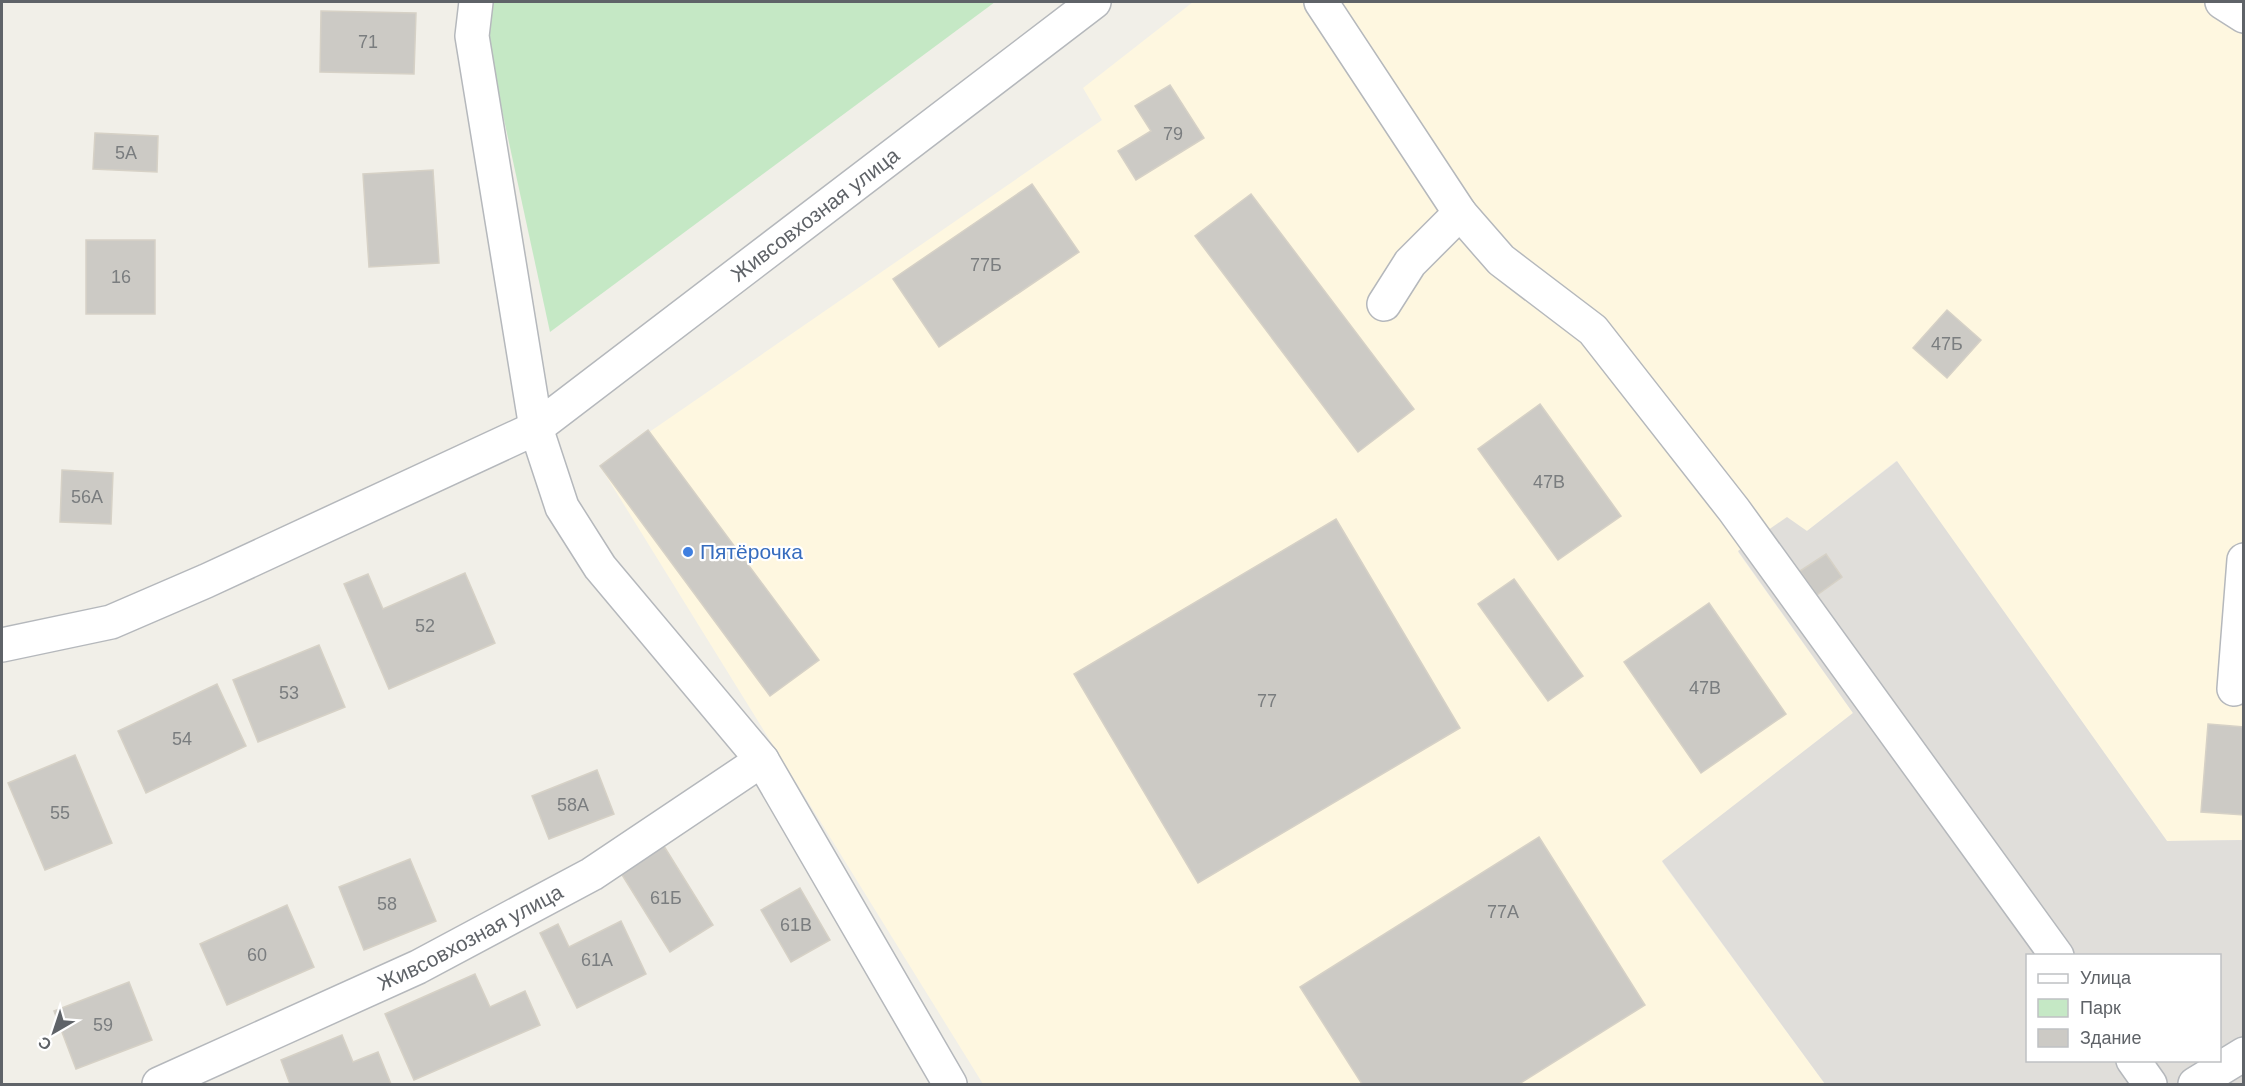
<svg xmlns="http://www.w3.org/2000/svg" width="2245" height="1086" viewBox="0 0 2245 1086" font-family="Helvetica,sans-serif">
	<rect width="100%" height="100%" fill="#f1efe8"/>
	<polygon fill="#fef7e0" points="1193,2 2243,2 2243,840 2167,841 1896,461 1807,531 1738,552 1853,713 1662,862 1825,1084 983,1084 600,466 1102,120 1083,88"/>
	<path fill="#e0deda" fill-rule="evenodd" d="M1897,461L2167,841L2243,840V1084H1825L1662,861L1853,713L1738,551L1787,517L1807,531ZM2028,956H2220V1060H2028Z"/>
	<polygon fill="#c5e8c5" points="492,2 995,2 550,332 487,41"/>
	<g fill="#cccac5" stroke="#d6d1c6" stroke-width="1.5">
		<polygon points="321,11 416,13 414,74 320,72"/>
		<polygon points="1170,85 1204,138 1136,180 1118,151 1151,131 1135,106"/>
		<polygon points="95,133 158,136 157,172 93,169"/>
		<polygon points="433,170 439,263 369,267 363,174"/>
		<polygon points="1032,184 1079,252 939,347 893,279"/>
		<polygon points="1251,194 1414,409 1358,452 1195,236"/>
		<rect x="86" y="240" width="69" height="74"/>
		<polygon points="1947,310 1981,340 1947,378 1913,348"/>
		<polygon points="1540,404 1621,516 1558,560 1478,449"/>
		<polygon points="648,430 819,660 770,696 600,466"/>
		<polygon points="62,470 113,473 111,524 60,522"/>
		<polygon points="1336,519 1460,728 1198,883 1074,674"/>
		<polygon points="1826,554 1842,577 1817,595 1800,571"/>
		<polygon points="465,573 495,643 389,689 344,584 368,574 383,609"/>
		<polygon points="1514,579 1583,676 1548,701 1478,604"/>
		<polygon points="1709,603 1786,714 1701,773 1624,662"/>
		<polygon points="319,645 345,707 258,742 233,680"/>
		<polygon points="217,684 246,746 146,793 118,731"/>
		<polygon points="2208,724 2244,727 2244,815 2201,812"/>
		<polygon points="75,755 112,843 45,870 8,783"/>
		<polygon points="597,770 614,814 549,839 532,796"/>
		<polygon points="1539,837 1645,1005 1519,1084 1362,1084 1300,987"/>
		<polygon points="662,843 713,925 670,952 619,870"/>
		<polygon points="410,859 436,921 364,950 339,887"/>
		<polygon points="800,888 830,940 791,962 761,910"/>
		<polygon points="287,905 314,967 227,1005 200,944"/>
		<polygon points="621,921 646,974 577,1008 540,933 558,924 569,947"/>
		<polygon points="475,974 490,1007 525,991 540,1025 414,1080 385,1014"/>
		<polygon points="129,982 152,1040 76,1069 54,1011"/>
		<polygon points="342,1035 353,1062 378,1052 391,1084 290,1084 281,1060"/>
	</g>
	<g fill="none" stroke-linecap="round" stroke-linejoin="round">
		<g stroke="#b5b8bc" stroke-width="36">
			<g id="minor">
				<polyline points="476,2 472,36 536,428 562,507 600,567 762,760 950,1084"/>
				<polyline points="1321,2 1460,213 1501,260 1593,330 1734,510 2057,956"/>
				<polyline points="2222,2 2244,16"/>
				<polyline points="1384,304 1410,263 1460,213"/>
				<path id="s1" d="M2,645L111,622L206,581L536,428L1094,2"/>
				<polyline points="2234,689 2244,560"/>
				<polyline points="2133,1060 2150,1084"/>
				<path id="s2" d="M159,1084L418,967L592,874L762,760"/>
				<polyline points="2195,1084 2244,1054"/>
			</g>
		</g>
		<use href="#minor" stroke="#fff" stroke-width="33"/>
	</g>
	<circle fill="#3f7fe0" stroke="#fff" stroke-width="2" cx="688" cy="552" r="6"/>
	<g text-anchor="middle" stroke-width="4.5" stroke-linejoin="round" paint-order="stroke">
		<g font-size="18" fill="#7a7d7f">
			<text x="368" y="48">71</text>
			<text x="1173" y="140">79</text>
			<text x="126" y="159">5А</text>
			<text x="986" y="271">77Б</text>
			<text x="121" y="283">16</text>
			<text x="1947" y="350">47Б</text>
			<text x="1549" y="488">47В</text>
			<text x="87" y="503">56А</text>
			<text x="425" y="632">52</text>
			<text x="1705" y="694">47В</text>
			<text x="289" y="699">53</text>
			<text x="1267" y="707">77</text>
			<text x="182" y="745">54</text>
			<text x="573" y="811">58А</text>
			<text x="60" y="819">55</text>
			<text x="666" y="904">61Б</text>
			<text x="387" y="910">58</text>
			<text x="1503" y="918">77А</text>
			<text x="796" y="931">61В</text>
			<text x="257" y="961">60</text>
			<text x="597" y="966">61А</text>
			<text x="103" y="1031">59</text>
		</g>
		<g font-size="21" fill="#5f6368" stroke="#fff">
			<text dy="7" stroke="none"><textPath href="#s1" startOffset="930">Живсовхозная улица</textPath></text>
			<text dy="7" stroke="none"><textPath href="#s2" startOffset="344">Живсовхозная улица</textPath></text>
		</g>
		<g font-size="21" fill="#366cbe" stroke="#fff" text-anchor="start">
			<text x="700" y="559">Пятёрочка</text>
		</g>
	</g>
	<rect width="2245" height="1086" fill="none" stroke="#5f6368" stroke-width="6"/>
	<rect x="2026" y="954" width="195" height="108" fill="#ffffff" stroke="#bfc1c3" stroke-width="1.5"/>
	<rect x="2038" y="974" width="30" height="9" fill="#ffffff" stroke="#bfc1c3" stroke-width="1.5"/>
	<text x="2080" y="984" font-size="18" fill="#5f6368">Улица</text>
	<rect x="2038" y="999" width="30" height="18" fill="#c5e8c5" stroke="#bfc1c3" stroke-width="1.5"/>
	<text x="2080" y="1014" font-size="18" fill="#5f6368">Парк</text>
	<rect x="2038" y="1029" width="30" height="18" fill="#cccac5" stroke="#bfc1c3" stroke-width="1.5"/>
	<text x="2080" y="1044" font-size="18" fill="#5f6368">Здание</text>
	<g transform="translate(54 1032) rotate(219)" stroke="#ffffff" stroke-width="4.5" paint-order="stroke">
	<path d="M0-4.5L10 22L0 15L-10 22Z" fill="#5f6368"/>
	<text y="-9" font-size="16" font-weight="bold" text-anchor="middle" fill="#5f6368">С</text>
	</g>
</svg>
